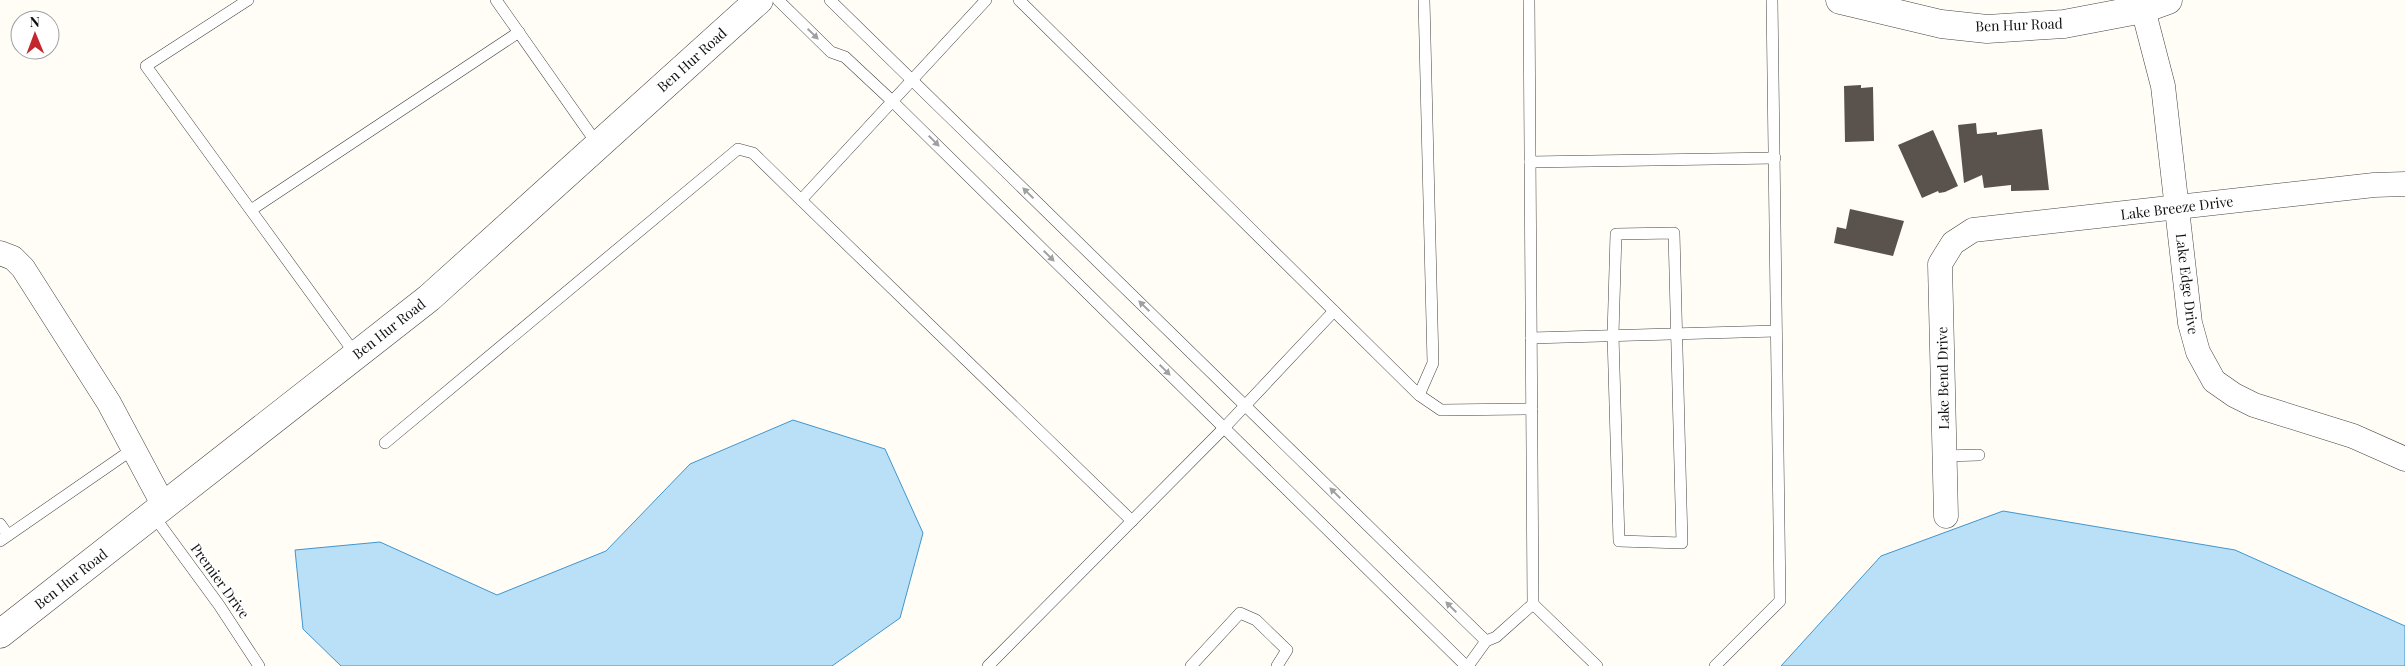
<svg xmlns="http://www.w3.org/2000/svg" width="2405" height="666" viewBox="0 0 2405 666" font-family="'Playfair Display',serif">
	<rect width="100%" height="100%" fill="#fffdf5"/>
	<g fill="#b9e0f7" stroke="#3f96cf">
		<polygon points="793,420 885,449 923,533 900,618 832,666 341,666 303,629 295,550 380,542 497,595 606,551 690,464"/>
		<polygon points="2003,511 2235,550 2405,626 2405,666 1781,666 1881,556"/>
	</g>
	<g fill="#5a524d">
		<polygon points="1861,85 1861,88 1873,87 1874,141 1845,142 1844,86"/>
		<polygon points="1976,123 1977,134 1997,132 1997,135 2042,129 2049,190 2011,191 2011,185 1984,188 1982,175 1964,183 1958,125"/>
		<polygon points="1933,130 1958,186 1945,192 1939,193 1938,191 1922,198 1898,145"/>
		<polygon points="1850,209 1904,221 1893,256 1834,243 1837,227 1846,229"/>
	</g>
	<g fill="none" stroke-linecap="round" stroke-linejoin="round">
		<g stroke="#444" stroke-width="12">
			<g id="service">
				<polyline points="248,0 146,66 356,355"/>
				<polyline points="496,0 598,145"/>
				<polyline points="778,0 831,52 845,57 891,100 1466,666"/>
				<polyline points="830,0 1486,641"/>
				<polyline points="1019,0 1419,395 1433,363 1424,0"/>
				<polyline points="1529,0 1533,604"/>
				<polyline points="1530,162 1775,158"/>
				<polyline points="801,200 1132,521"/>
				<polyline points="251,210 519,32"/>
				<polygon points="1674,233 1682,543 1619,541 1613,335 1616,234"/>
				<polyline points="1531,338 1776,331"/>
				<polyline points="1419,395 1441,410 1532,409"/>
				<polyline points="385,443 738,149 753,153 801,200 986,0"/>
				<polyline points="1944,456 1979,455"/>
				<polyline points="153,515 219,605 259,666"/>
				<polyline points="0,524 8,535"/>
				<polyline points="0,541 133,449"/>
				<polyline points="988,666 1224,428 1334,311"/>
				<polyline points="1191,666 1240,613 1256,620 1287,650 1277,666"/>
				<polyline points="1468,666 1486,641 1496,637 1533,604 1597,666"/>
				<polyline points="1715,666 1780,601 1772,0"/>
			</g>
		</g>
		<g stroke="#444" stroke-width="25">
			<g id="minor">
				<polyline points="2143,9 2163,86 2190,323 2198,352 2214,381 2234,395 2254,405 2353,436 2405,459"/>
				<polyline points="0,253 13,258 23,268 109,403 164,506"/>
				<polyline points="1946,516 1940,264 1953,243 1973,230 2374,185 2405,184"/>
			</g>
		</g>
		<g stroke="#444" stroke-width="29">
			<g id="tertiary">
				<polyline points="1840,0 1941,24 1987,29 2064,24 2143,9 2168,0"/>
				<polyline points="0,634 429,298 759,0"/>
			</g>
		</g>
		<use href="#service" stroke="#fff" stroke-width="11"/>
		<use href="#minor" stroke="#fff" stroke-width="24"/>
		<use href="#tertiary" stroke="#fff" stroke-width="28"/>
	</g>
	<defs><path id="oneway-solid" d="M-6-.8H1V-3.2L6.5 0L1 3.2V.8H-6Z" transform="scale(1.25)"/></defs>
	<g fill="#a0a0a0">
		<use href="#oneway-solid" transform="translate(813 34) rotate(44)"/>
		<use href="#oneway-solid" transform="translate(934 141) rotate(45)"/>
		<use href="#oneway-solid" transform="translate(1028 193) rotate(-136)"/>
		<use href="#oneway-solid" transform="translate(1049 256) rotate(45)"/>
		<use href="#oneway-solid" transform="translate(1144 306) rotate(-136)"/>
		<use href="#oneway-solid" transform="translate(1165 370) rotate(45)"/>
		<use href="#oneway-solid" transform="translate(1335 493) rotate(-135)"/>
		<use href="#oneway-solid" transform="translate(1451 607) rotate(-135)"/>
	</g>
	<g text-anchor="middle" stroke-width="5" stroke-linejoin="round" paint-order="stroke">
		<g font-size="14" fill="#111" stroke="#fff">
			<text transform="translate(2019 25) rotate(-2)" y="5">Ben Hur Road</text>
			<text transform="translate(692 60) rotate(-42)" y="5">Ben Hur Road</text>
			<text transform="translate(2177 208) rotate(-7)" y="5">Lake Breeze Drive</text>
			<text transform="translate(2187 284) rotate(83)" y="5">Lake Edge Drive</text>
			<text transform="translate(389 329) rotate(-38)" y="5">Ben Hur Road</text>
			<text transform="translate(1943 378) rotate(-91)" y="5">Lake Bend Drive</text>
			<text transform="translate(71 579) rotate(-38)" y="5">Ben Hur Road</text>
			<text transform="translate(220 581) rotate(54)" y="5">Premier Drive</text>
		</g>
	</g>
	<g transform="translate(35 35) rotate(359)"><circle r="24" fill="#ffffff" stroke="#a0a0a0"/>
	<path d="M0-4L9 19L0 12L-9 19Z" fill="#c4262e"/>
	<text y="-8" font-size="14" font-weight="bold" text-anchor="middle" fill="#111111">N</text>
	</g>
</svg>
